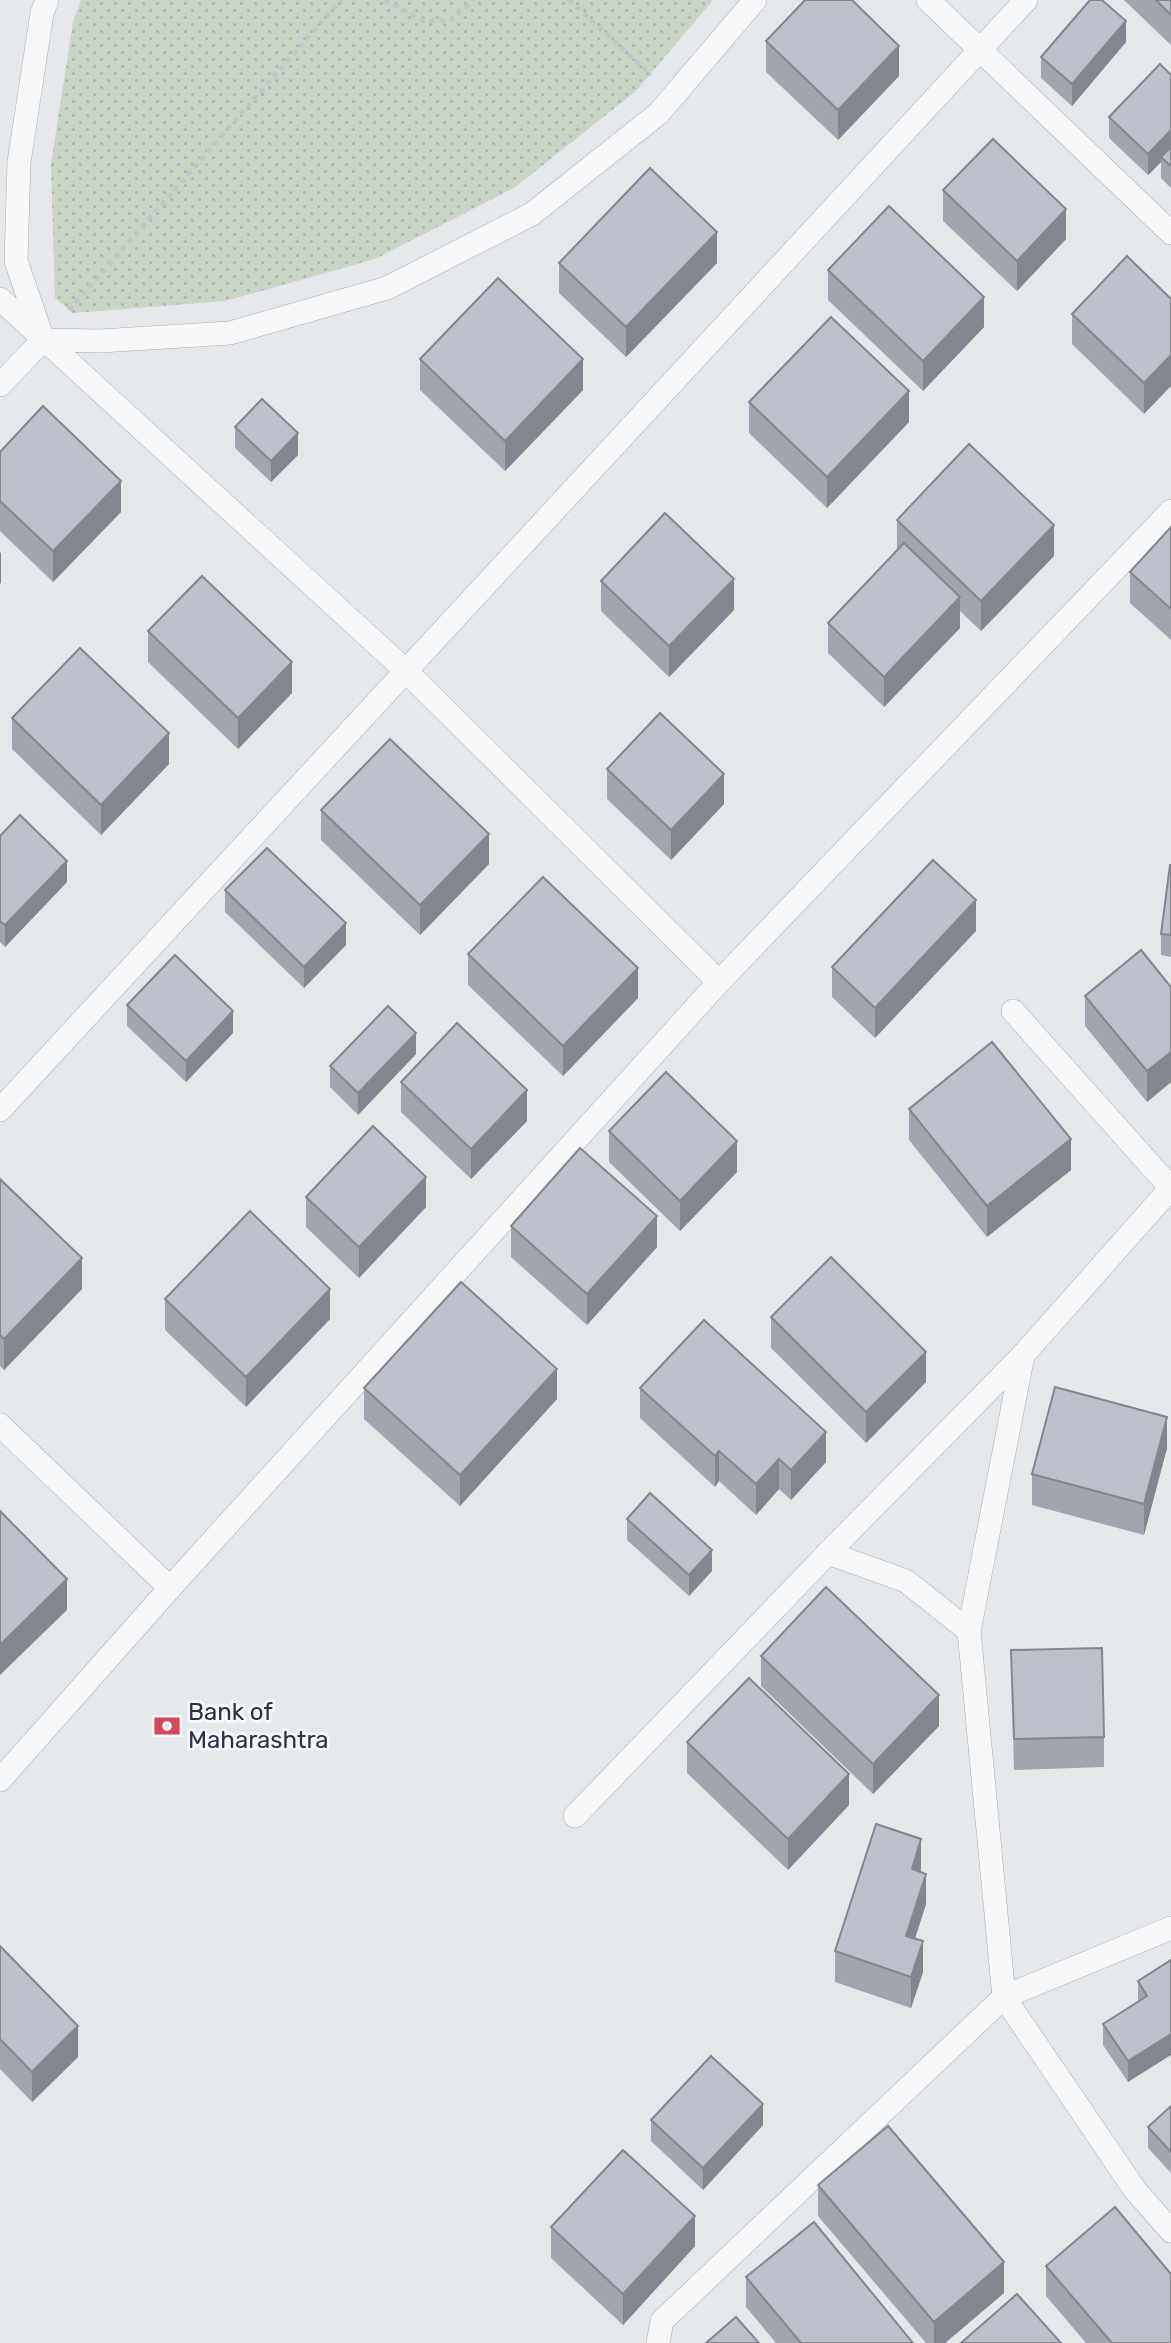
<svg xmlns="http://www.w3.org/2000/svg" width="1171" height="2343" viewBox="0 0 1171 2343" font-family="Rubik,sans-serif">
	<defs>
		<pattern id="park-dots" width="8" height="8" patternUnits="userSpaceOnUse" patternTransform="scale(1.75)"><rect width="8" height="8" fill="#c9d6c5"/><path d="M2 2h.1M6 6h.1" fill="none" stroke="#adb8ab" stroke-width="1.8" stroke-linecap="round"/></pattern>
	</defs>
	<rect width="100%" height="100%" fill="#e4e7ec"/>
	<polygon fill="url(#park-dots)" points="81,0 713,0 636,91 514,188 375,259 225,301 73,313 55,298 51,164 73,22"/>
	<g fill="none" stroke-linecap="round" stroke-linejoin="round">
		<g stroke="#a9aeb7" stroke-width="24">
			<g id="service">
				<polyline points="928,0 1171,233"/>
				<polyline points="0,299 405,670 719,982"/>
				<polyline points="42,337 16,261 19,162 42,13 47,0"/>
				<polyline points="0,385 43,340 100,341 230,333 387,288 532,214 659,113 755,0"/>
				<polyline points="1013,1011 1171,1188"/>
				<polyline points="0,1110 1026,0"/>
				<polyline points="1171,1188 1023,1355 969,1631 1004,1997 1135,2190 1171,2231"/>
				<polyline points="0,1425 170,1588"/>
				<polyline points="828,1553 906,1581 969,1631"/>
				<polyline points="0,1780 170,1588 719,982 1171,511"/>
				<polyline points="575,1816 828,1553 1023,1355"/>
				<polyline points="658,2343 662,2321 1004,1997 1171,1928"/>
			</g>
		</g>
		<g stroke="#c2c5cb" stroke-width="4.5" stroke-dasharray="5 5" stroke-linecap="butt">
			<polyline points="385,0 424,21 451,20 473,0"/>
			<polyline points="569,0 651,75"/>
			<polyline points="69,310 341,0"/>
		</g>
		<use href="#service" stroke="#f7f8fa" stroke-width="23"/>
	</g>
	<g fill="#a1a5ae">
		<polygon points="1124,0 1171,0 1171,45"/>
		<polygon points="766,41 899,76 838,140 766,72"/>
		<polygon points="1126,42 1072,106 1041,78 1041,57"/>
		<polygon points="1171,75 1171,188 1161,178 1161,162 1148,175 1109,138 1109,117"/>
		<polygon points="943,190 1066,239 1017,291 943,221"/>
		<polygon points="559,263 717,263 626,357 559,293"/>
		<polygon points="828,270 984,327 923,391 828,300"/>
		<polygon points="1171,299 1144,414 1072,344 1072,314"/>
		<polygon points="420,359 583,390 505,471 420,390"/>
		<polygon points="749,402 909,422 827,508 749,433"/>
		<polygon points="235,427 298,455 271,482 235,448"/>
		<polygon points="0,452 121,512 53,582 0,531"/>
		<polygon points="897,520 1054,556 981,631 960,611 960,628 884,707 828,653 828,623 897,551"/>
		<polygon points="1171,527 1171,640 1130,603 1130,572"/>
		<polygon points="601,581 734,610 669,677 601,611"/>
		<polygon points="148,631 292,693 238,749 148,662"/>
		<polygon points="12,718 169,764 101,835 12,749"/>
		<polygon points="607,769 724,804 671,860 607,799"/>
		<polygon points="321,810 489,864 420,935 321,840"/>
		<polygon points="0,836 67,882 5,947 0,942"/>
		<polygon points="1171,865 1171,957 1161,955 1161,934"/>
		<polygon points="225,890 346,945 304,988 225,912"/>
		<polygon points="976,931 875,1038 832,997 832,967"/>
		<polygon points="468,954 638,998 563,1076 468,985"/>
		<polygon points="1171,987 1171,1082 1147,1102 1085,1026 1085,996"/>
		<polygon points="127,1005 233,1033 186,1082 127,1026"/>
		<polygon points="416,1054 358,1115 330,1087 330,1066"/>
		<polygon points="401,1082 527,1121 471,1179 401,1112"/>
		<polygon points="909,1109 1071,1170 987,1237 909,1140"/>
		<polygon points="609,1131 737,1172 680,1231 609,1162"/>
		<polygon points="0,1179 82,1289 4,1370 0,1366"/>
		<polygon points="306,1197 426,1207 359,1278 306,1227"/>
		<polygon points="511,1226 657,1247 587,1325 511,1257"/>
		<polygon points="165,1299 330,1319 246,1407 165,1330"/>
		<polygon points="771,1317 926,1382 866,1443 771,1348"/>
		<polygon points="364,1388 557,1399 460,1506 364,1419"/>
		<polygon points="640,1388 826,1462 791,1500 779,1489 756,1515 719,1481 715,1487 640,1418"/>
		<polygon points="1167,1448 1144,1535 1032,1505 1032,1474"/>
		<polygon points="627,1519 712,1571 689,1596 627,1540"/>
		<polygon points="1011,1650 1104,1737 1104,1767 1014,1770"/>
		<polygon points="761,1656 939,1726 873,1794 761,1686"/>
		<polygon points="687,1742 849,1805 788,1870 687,1773"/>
		<polygon points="921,1869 921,1872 926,1904 915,1939 923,1972 911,2008 835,1982 835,1951"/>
		<polygon points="0,1946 78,2057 32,2102 0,2069"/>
		<polygon points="1171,1960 1128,2082 1103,2045 1103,2024 1138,2002 1138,1981"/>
		<polygon points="1171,2106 1171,2173 1148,2148 1148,2127"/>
		<polygon points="651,2120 763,2125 703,2190 651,2141"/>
		<polygon points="818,2185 1004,2293 945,2343 926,2343 818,2216"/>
		<polygon points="551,2227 695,2246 623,2325 551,2258"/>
		<polygon points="1046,2266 1171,2343 1086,2343 1046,2296"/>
		<polygon points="746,2277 913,2343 776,2343 746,2307"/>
	</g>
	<g fill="#83868d">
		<polygon points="1126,21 1126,42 1072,106 1072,84"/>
		<polygon points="899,46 899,76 838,140 838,110"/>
		<polygon points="1171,130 1171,151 1161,157 1161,162 1148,175 1148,154"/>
		<polygon points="1066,209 1066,239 1017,291 1017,261"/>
		<polygon points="717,232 717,263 626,357 626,327"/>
		<polygon points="984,297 984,327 923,391 923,361"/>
		<polygon points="1171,355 1171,386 1144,414 1144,383"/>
		<polygon points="583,359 583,390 505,471 505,441"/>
		<polygon points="909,391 909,422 827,508 827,477"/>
		<polygon points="298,433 298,455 271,482 271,461"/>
		<polygon points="121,481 121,512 53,582 53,551"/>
		<polygon points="1054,525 1054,556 981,631 981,601"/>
		<polygon points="1,552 1,583 0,584 0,553"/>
		<polygon points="734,579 734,610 669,677 669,646"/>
		<polygon points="960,597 960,628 884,707 884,677"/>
		<polygon points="292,662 292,693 238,749 238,718"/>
		<polygon points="169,733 169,764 101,835 101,805"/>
		<polygon points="724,774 724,804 671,860 671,830"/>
		<polygon points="489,834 489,864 420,935 420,905"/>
		<polygon points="67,861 67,882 5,947 5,925"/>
		<polygon points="976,900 976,931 875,1038 875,1008"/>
		<polygon points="346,923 346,945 304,988 304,967"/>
		<polygon points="638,968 638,998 563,1076 563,1046"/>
		<polygon points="233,1011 233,1033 186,1082 186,1061"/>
		<polygon points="416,1033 416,1054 358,1115 358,1093"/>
		<polygon points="1171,1052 1171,1082 1147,1102 1147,1071"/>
		<polygon points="527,1090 527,1121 471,1179 471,1149"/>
		<polygon points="1071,1139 1071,1170 987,1237 987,1206"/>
		<polygon points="737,1141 737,1172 680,1231 680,1201"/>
		<polygon points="426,1177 426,1207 359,1278 359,1247"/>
		<polygon points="657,1216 657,1247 587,1325 587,1294"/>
		<polygon points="82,1258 82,1289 4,1370 4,1339"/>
		<polygon points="330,1289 330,1319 246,1407 246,1377"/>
		<polygon points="926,1352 926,1382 866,1443 866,1412"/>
		<polygon points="557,1369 557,1399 460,1506 460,1475"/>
		<polygon points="1167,1417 1167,1448 1144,1535 1144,1504"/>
		<polygon points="826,1432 826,1462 791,1500 791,1470"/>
		<polygon points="719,1451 719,1481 715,1487 715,1456"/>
		<polygon points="779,1459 779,1489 756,1515 756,1484"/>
		<polygon points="712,1550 712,1571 689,1596 689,1575"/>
		<polygon points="67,1579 67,1610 0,1675 0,1645"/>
		<polygon points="939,1695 939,1726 873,1794 873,1764"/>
		<polygon points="849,1774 849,1805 788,1870 788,1839"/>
		<polygon points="921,1839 921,1869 912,1899 912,1869"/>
		<polygon points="926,1874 926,1904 906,1966 906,1936"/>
		<polygon points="923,1941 923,1972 911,2008 911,1977"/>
		<polygon points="78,2026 78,2057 32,2102 32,2072"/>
		<polygon points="1171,2034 1171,2055 1128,2082 1128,2061"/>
		<polygon points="763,2104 763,2125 703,2190 703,2168"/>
		<polygon points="695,2216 695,2246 623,2325 623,2294"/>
		<polygon points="1004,2262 1004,2293 945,2343 934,2343 934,2322"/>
	</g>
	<g fill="#bbc0ca" stroke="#83868d" stroke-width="2">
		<polygon points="805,0 852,0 899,46 838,110 766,41"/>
		<polygon points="1090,0 1102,0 1126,21 1072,84 1041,57"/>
		<polygon points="1156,0 1171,0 1171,15"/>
		<polygon points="1160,64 1171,75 1171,130 1148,154 1109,117"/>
		<polygon points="993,139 1066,209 1017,261 943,190"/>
		<polygon points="1171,147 1171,166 1161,157"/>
		<polygon points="650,168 717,232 626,327 559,263"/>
		<polygon points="889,206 984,297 923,361 828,270"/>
		<polygon points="1127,256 1171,299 1171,355 1144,383 1072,314"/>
		<polygon points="498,278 583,359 505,441 420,359"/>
		<polygon points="831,317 909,391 827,477 749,402"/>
		<polygon points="262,399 298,433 271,461 235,427"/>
		<polygon points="43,406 121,481 53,551 0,501 0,452"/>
		<polygon points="969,444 1054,525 981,601 897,520"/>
		<polygon points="665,513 734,579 669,646 601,581"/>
		<polygon points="1171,527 1171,609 1130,572"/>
		<polygon points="904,543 960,597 884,677 828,623"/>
		<polygon points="202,576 292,662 238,718 148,631"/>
		<polygon points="80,648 169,733 101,805 12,718"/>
		<polygon points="660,713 724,774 671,830 607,769"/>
		<polygon points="390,739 489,834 420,905 321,810"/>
		<polygon points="20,815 67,861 5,925 0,921 0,836"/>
		<polygon points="267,848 346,923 304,967 225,890"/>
		<polygon points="933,860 976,900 875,1008 832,967"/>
		<polygon points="1170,865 1171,865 1171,935 1161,934"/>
		<polygon points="543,877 638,968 563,1046 468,954"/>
		<polygon points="1141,950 1171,987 1171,1052 1147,1071 1085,996"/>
		<polygon points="175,955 233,1011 186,1061 127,1005"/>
		<polygon points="388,1006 416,1033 358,1093 330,1066"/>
		<polygon points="457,1023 527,1090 471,1149 401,1082"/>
		<polygon points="992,1042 1071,1139 987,1206 909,1109"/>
		<polygon points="666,1072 737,1141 680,1201 609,1131"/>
		<polygon points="373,1126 426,1177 359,1247 306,1197"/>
		<polygon points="580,1148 657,1216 587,1294 511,1226"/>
		<polygon points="0,1179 82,1258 4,1339 0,1335"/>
		<polygon points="250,1211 330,1289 246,1377 165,1299"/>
		<polygon points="831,1257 926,1352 866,1412 771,1317"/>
		<polygon points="461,1282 557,1369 460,1475 364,1388"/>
		<polygon points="704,1320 826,1432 791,1470 779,1459 756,1484 719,1451 715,1456 640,1388"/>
		<polygon points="1055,1387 1167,1417 1144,1504 1032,1474"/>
		<polygon points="650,1493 712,1550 689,1575 627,1519"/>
		<polygon points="0,1511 67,1579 0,1645"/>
		<polygon points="826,1587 939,1695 873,1764 761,1656"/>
		<polygon points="1102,1648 1104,1737 1014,1739 1011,1650"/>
		<polygon points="749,1678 849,1774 788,1839 687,1742"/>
		<polygon points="876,1824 921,1839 912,1869 926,1874 906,1936 923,1941 911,1977 835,1951"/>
		<polygon points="0,1946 78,2026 32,2072 0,2039"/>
		<polygon points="1171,1960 1171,2034 1128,2061 1103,2024 1147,1996 1138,1981"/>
		<polygon points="711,2056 763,2104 703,2168 651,2120"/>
		<polygon points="1171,2106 1171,2152 1148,2127"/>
		<polygon points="888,2126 1004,2262 934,2322 818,2185"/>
		<polygon points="623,2150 695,2216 623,2294 551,2227"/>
		<polygon points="1115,2207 1171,2274 1171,2343 1112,2343 1046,2266"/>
		<polygon points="814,2222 913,2343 801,2343 746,2277"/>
		<polygon points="1017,2294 1061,2343 961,2343"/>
		<polygon points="736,2317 759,2343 706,2343"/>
	</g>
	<defs>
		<g id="bank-bare" transform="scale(2.1)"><path d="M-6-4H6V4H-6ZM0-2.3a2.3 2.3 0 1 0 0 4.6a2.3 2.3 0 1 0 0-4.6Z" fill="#d1495b" stroke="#f4f6f9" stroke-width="2.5" paint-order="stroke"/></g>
	</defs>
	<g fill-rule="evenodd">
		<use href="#bank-bare" x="167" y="1726"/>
	</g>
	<g text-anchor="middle" stroke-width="6" stroke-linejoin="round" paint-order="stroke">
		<g font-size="24" fill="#2b3445" stroke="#f4f6f9" text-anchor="start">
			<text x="188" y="1720">Bank of<tspan x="188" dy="28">Maharashtra</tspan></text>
		</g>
	</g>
</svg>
